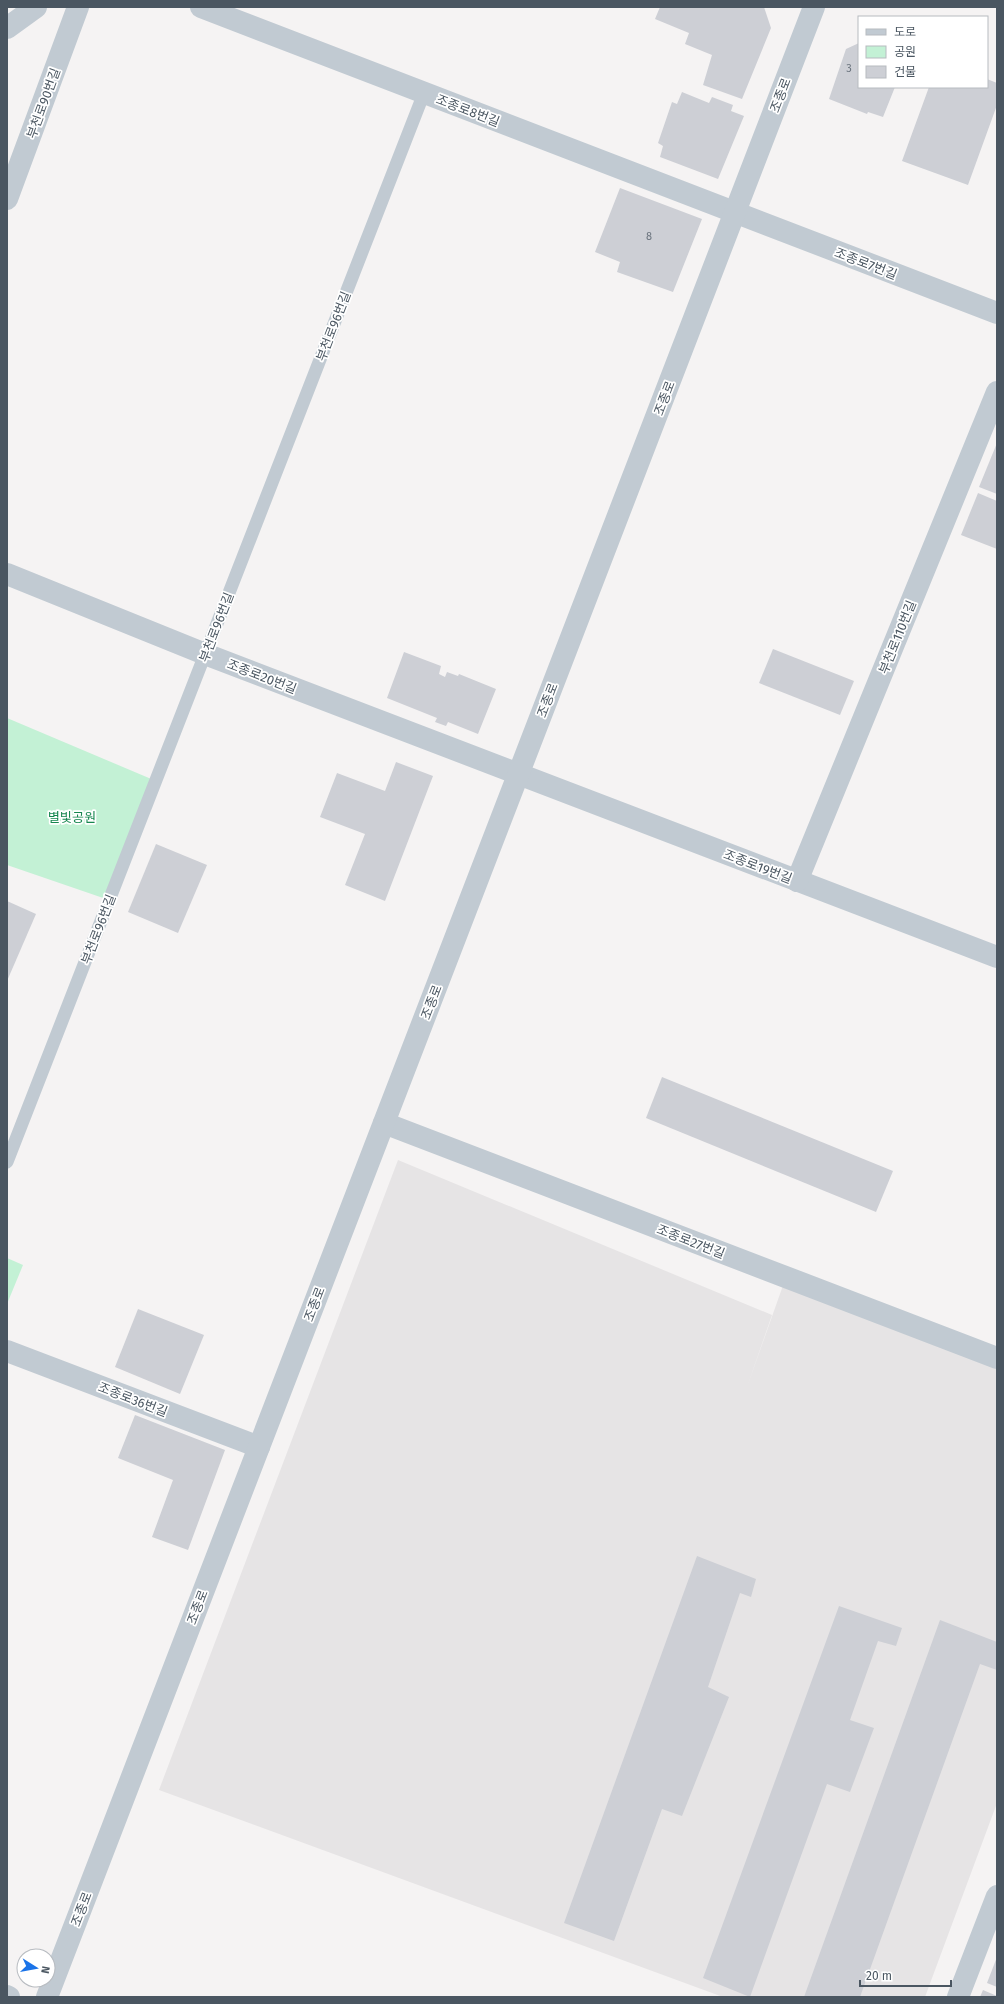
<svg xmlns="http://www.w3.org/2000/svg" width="1004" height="2004" viewBox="0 0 1004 2004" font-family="'Fira Sans','Noto Sans KR',sans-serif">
	<rect width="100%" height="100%" fill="#f5f3f3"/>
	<polygon fill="#e6e4e5" points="398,1160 772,1315 747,1387 786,1277 997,1358 997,1803 925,1997 723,1997 159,1790"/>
	<g fill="#c3f1d5">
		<polygon points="7,718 156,781 109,900 7,865"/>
		<polygon points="7,1258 23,1265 7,1304"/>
	</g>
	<g fill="#cdcfd5">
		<polygon points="660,7 764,7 771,28 742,99 703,85 712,55 685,44 689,33 655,19"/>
		<polygon points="859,43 859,87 895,87 883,117 868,112 867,114 829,99 846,49"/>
		<polygon points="987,79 997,83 997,105 968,185 902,161 929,87 987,87"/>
		<polygon points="682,92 709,103 712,97 733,105 731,111 744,116 718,179 660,157 663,146 658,143 672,102 677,104"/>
		<polygon points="620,188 702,219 673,292 617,272 620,262 595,252"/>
		<polygon points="997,443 997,494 979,487"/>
		<polygon points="978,493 997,501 997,549 961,535"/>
		<polygon points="773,649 854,681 840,715 759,683"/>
		<polygon points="404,652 441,666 439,674 445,677 447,672 458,676 459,674 496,689 478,734 448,722 446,726 435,722 437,718 387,698"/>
		<polygon points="396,762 433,776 385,901 345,885 365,834 320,817 337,773 385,791"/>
		<polygon points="156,844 207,865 178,933 128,912"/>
		<polygon points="7,901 36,914 7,981"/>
		<polygon points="662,1077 893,1171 876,1212 646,1118"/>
		<polygon points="138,1309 204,1335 180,1394 115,1367"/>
		<polygon points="135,1415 225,1450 188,1550 152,1537 173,1480 118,1458"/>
		<polygon points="697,1556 756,1579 751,1597 740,1593 708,1687 729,1697 682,1816 662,1809 614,1941 564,1923"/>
		<polygon points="839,1606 902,1628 896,1646 878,1641 850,1720 874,1728 850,1792 827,1784 750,1997 703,1978"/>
		<polygon points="940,1620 997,1642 997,1670 980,1664 860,1997 804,1997"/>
		<polygon points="997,1957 997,1987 987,1983"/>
		<polygon points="983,1990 997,1996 997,1997 980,1997"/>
	</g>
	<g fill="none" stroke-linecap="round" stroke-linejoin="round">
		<polyline stroke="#c1cad2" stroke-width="13" points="7,1162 424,93"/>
		<g stroke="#c1cad2" stroke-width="22">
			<polyline points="201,7 997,313"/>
			<polyline points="7,28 36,7"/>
			<polyline points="7,199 78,7"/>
			<polyline points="7,574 205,654 997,957"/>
			<polyline points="797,881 997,392"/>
			<polyline points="384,1123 997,1358"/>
			<polyline points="7,1351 259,1447"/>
			<polyline points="7,1996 9,1997"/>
			<polyline points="958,1997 997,1896"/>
		</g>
		<polyline stroke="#c1cad2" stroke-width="22" points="47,1997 814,7"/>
	</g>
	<g text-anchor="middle" stroke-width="3.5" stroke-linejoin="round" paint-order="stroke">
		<g font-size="11" fill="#6b747e">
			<text x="849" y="72">3</text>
			<text x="649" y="240">8</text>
		</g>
		<g font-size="13" fill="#4a5661" stroke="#fff">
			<text transform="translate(780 95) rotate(-69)" y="5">조종로</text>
			<text transform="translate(43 103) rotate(-70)" y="5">부천로90번길</text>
			<text transform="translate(468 110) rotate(21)" y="5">조종로8번길</text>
			<text transform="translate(866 263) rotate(21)" y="5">조종로7번길</text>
			<text transform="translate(333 326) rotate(-69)" y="5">부천로96번길</text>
			<text transform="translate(664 398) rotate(-69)" y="5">조종로</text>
			<text transform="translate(216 627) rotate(-69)" y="5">부천로96번길</text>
			<text transform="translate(897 637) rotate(-68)" y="5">부천로110번길</text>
			<text transform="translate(262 676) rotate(21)" y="5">조종로20번길</text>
			<text transform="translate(547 700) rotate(-69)" y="5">조종로</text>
			<text transform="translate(758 866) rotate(21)" y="5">조종로19번길</text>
			<text transform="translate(98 929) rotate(-69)" y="5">부천로96번길</text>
			<text transform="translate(431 1002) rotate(-69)" y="5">조종로</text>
			<text transform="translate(691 1241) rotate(21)" y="5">조종로27번길</text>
			<text transform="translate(314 1304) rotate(-69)" y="5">조종로</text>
			<text transform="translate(133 1399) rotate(21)" y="5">조종로36번길</text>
			<text transform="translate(197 1607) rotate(-69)" y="5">조종로</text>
			<text transform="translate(81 1909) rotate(-69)" y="5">조종로</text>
		</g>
		<g font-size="13" fill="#17864f" stroke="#fff">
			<text x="72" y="822">별빛공원</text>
		</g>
	</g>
	<rect width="1004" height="2004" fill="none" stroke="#4a5661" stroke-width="16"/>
	<rect x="858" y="16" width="130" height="72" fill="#ffffff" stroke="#b7bbc0"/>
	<rect x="866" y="29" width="20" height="6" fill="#c1cad2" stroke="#b7bbc0"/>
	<text x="894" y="36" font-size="12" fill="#4a5661">도로</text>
	<rect x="866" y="46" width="20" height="12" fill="#c3f1d5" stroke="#b7bbc0"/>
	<text x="894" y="56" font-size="12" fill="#4a5661">공원</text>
	<rect x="866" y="66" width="20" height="12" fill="#cdcfd5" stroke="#b7bbc0"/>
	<text x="894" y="76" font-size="12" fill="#4a5661">건물</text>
	<g transform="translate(36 1968) rotate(101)"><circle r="19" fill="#ffffff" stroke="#b7bbc0"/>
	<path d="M0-3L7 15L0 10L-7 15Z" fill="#1a73e8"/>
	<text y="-6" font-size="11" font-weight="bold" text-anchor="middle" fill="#4a5661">N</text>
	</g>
	<path d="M860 1980v6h91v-6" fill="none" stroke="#4a5661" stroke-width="2"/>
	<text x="866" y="1980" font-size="12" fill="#4a5661" stroke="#ffffff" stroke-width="3" paint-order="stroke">20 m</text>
</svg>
